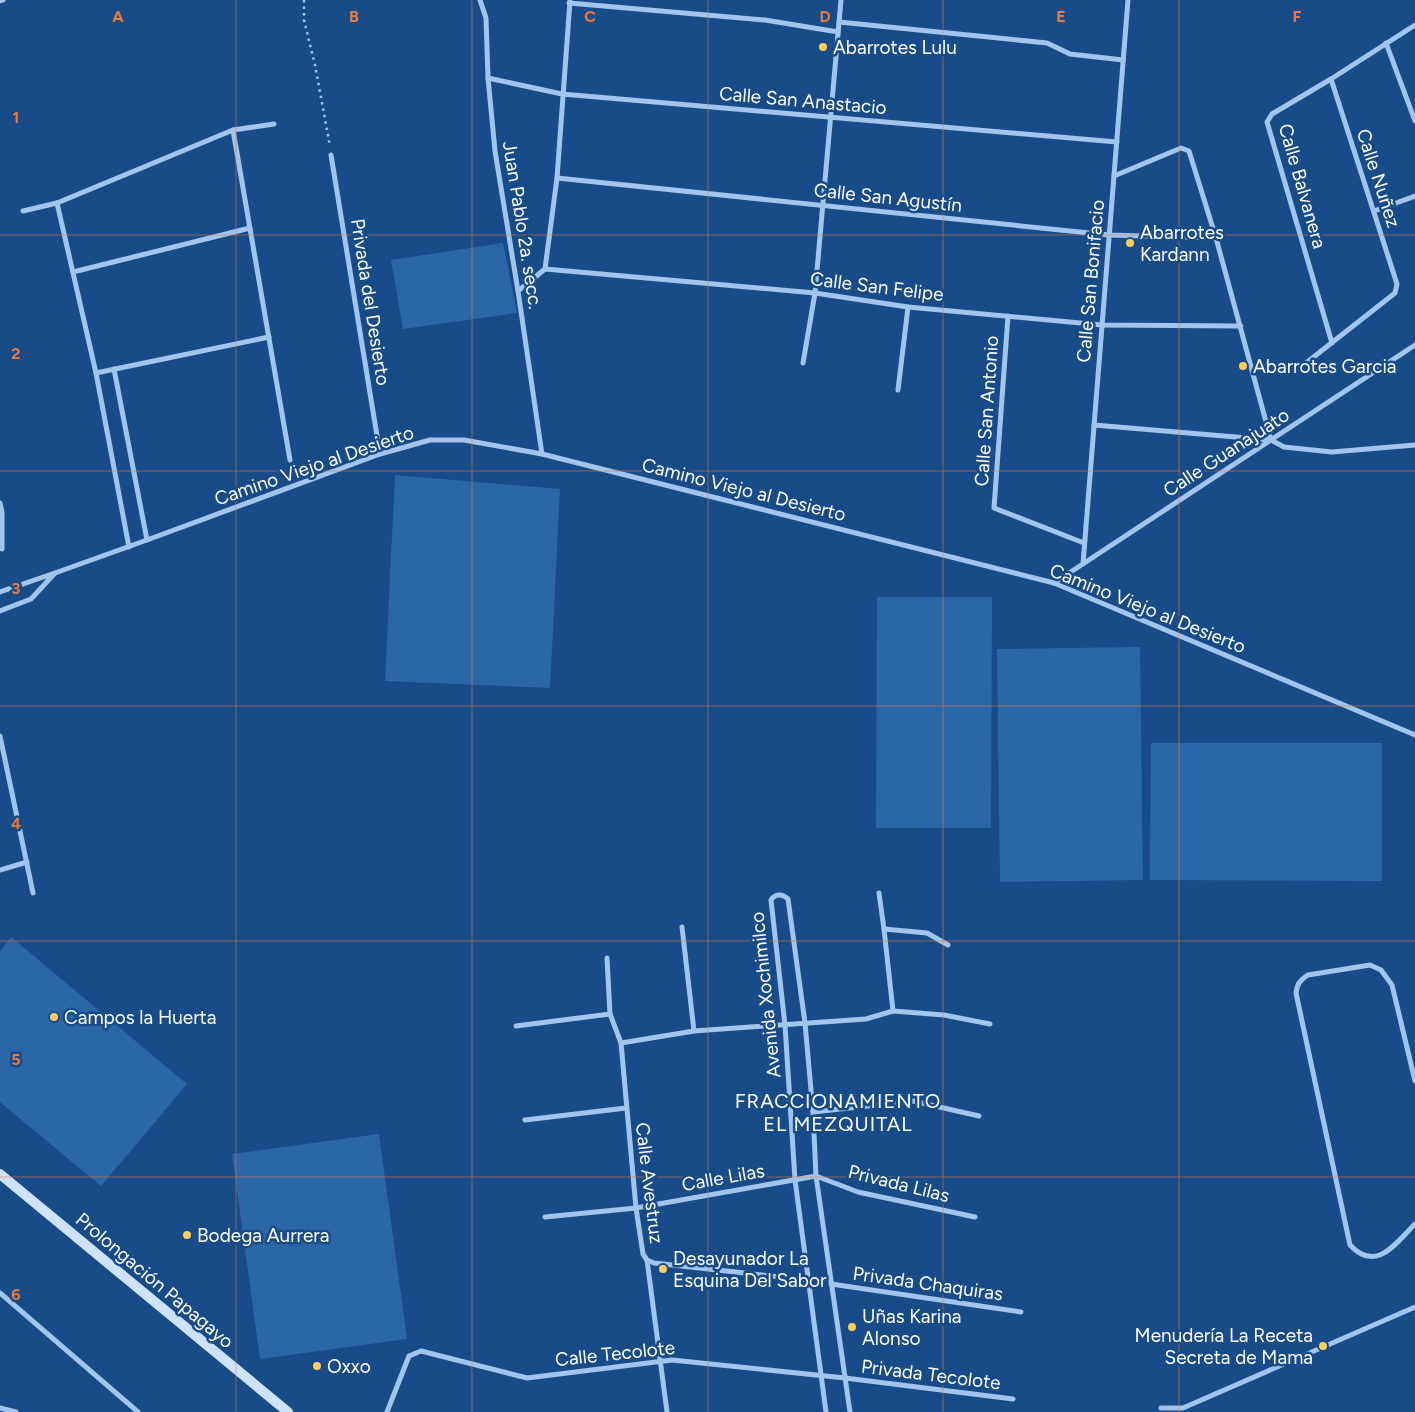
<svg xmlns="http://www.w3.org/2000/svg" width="1415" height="1412" viewBox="0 0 1415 1412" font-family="Figtree,sans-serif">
	<rect width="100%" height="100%" fill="#184c89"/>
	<g fill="#2b66a7">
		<polygon points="503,243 517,313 403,329 391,260"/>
		<polygon points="395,475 560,489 550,688 385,681"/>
		<polygon points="877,597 992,597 991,828 876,828"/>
		<polygon points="1140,647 1143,880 1000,882 997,649"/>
		<polygon points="1151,743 1382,743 1382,881 1150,880"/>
		<polygon points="11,937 187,1084 101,1186 0,1102 0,951"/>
		<polygon points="379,1134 407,1339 260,1359 232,1154"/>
	</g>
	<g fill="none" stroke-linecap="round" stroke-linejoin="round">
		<polyline stroke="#a1c5ed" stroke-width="2.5" stroke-dasharray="2.5 4" stroke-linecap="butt" points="304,0 304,20 315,65 330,146"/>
		<g stroke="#a1c5ed" stroke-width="5">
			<polyline points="480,0 486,18 488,78 495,151 518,291 542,454"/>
			<polyline points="0,1 3,0"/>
			<polyline points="569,3 765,20 838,32"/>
			<polyline points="839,22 1047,43 1070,54 1123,60"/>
			<polyline points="1386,43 1415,121"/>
			<polyline points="488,78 562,94 1117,142"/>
			<polyline points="233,130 290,460"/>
			<polyline points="331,155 380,454"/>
			<polyline points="1114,176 1181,148 1189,151 1216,238 1271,440"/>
			<polyline points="557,178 1109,235 1216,238"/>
			<polyline points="57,203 96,373 129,547"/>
			<polyline points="23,211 57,203 233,130 274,124"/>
			<polyline points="1374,211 1415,196"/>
			<polyline points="545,269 557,178 570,1"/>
			<polyline points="73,272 250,228"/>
			<polyline points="518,291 545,269 815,293 908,307 1102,325 1241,326"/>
			<polyline points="1008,316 994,508 1084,543"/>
			<polyline points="1332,343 1267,122 1272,114 1331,79 1415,25"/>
			<polyline points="803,363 815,293 841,0"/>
			<polyline points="1306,363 1395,293 1397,284 1331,79"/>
			<polyline points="114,369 147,540"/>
			<polyline points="96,373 269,337"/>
			<polyline points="898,390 908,307"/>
			<polyline points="1094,425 1271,440 1284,447 1332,452 1415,445"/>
			<polyline points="0,503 2,512 2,549"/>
			<polyline points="1083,564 1128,0"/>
			<polyline points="55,573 147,540 380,454 430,440 464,440 542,454 1054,583 1415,735"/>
			<polyline points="1054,583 1415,345"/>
			<polyline points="0,592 55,573 31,599 0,611"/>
			<polyline points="0,736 33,893"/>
			<polyline points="0,870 27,862"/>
			<polyline points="879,893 884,929 893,1011"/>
			<polyline points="682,927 694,1031"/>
			<polyline points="884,929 927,933 948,945"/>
			<polyline points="607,958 610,1014 621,1043 636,1208 643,1254 647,1260 667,1412"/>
			<polyline points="516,1026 610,1014"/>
			<polyline points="621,1043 694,1031 866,1019 893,1011 944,1015 990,1024"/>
			<path d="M1415,1081L1392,985L1381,970L1370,965L1308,975C1300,980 1297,984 1296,993L1350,1245C1376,1273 1395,1244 1415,1224"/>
			<polyline points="813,1112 913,1101 979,1116"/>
			<polyline points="525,1120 626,1108"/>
			<polyline points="545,1217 636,1208 816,1176 858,1192 975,1217"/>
			<polyline points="647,1260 654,1263 808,1280"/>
			<polyline points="831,1284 1021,1312"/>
			<polyline points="0,1293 138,1412"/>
			<polyline points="0,1408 16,1412"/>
			<polyline points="1161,1408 1183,1408 1415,1307"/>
			<polyline points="387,1412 409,1356 421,1351 527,1378 672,1360 845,1378 1013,1399"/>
			<path d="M826,1412L795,1180L785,1025L771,900C775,894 782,893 788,899L805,1023L813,1112L816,1176L850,1412"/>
		</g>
		<polyline stroke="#cee2fa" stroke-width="10" points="0,1174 288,1412"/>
	</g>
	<path fill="none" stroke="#ed7a3d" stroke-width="1" stroke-opacity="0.55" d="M236,0V1412M472,0V1412M708,0V1412M943,0V1412M1179,0V1412M0,235H1415M0,471H1415M0,706H1415M0,941H1415M0,1177H1415"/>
	<g fill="#ffcd5d" stroke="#184c89" stroke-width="2">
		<circle cx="823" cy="47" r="5"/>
		<circle cx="1130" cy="243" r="5"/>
		<circle cx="1243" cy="366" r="5"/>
		<circle cx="54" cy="1017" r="5"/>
		<circle cx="187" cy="1235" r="5"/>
		<circle cx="663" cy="1269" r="5"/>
		<circle cx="852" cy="1327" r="5"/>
		<circle cx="1323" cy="1346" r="5"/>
		<circle cx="317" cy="1366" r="5"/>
	</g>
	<g text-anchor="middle" stroke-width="5" stroke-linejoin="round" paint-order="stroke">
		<g font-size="19" fill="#fff" stroke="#184c89" text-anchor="start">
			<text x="833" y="54">Abarrotes Lulu</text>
			<text x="1140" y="239">Abarrotes<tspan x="1140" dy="22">Kardann</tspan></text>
			<text x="1253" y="373">Abarrotes Garcia</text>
			<text x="64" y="1024">Campos la Huerta</text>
			<text x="197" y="1242">Bodega Aurrera</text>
			<text x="673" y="1265">Desayunador La<tspan x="673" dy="22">Esquina Del Sabor</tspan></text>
			<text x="862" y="1323">Uñas Karina<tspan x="862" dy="22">Alonso</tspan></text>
			<text x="1313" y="1342" text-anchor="end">Menudería La Receta<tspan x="1313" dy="22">Secreta de Mama</tspan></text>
			<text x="327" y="1373">Oxxo</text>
		</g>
		<g font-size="19" fill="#fff" stroke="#184c89">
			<text transform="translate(803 100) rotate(5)" y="7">Calle San Anastacio</text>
			<text transform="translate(1379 178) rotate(72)" y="7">Calle Nuñez</text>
			<text transform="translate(1303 186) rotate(74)" y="7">Calle Balvanera</text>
			<text transform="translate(888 197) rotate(6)" y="7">Calle San Agustín</text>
			<text transform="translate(523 225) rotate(81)" y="7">Juan Pablo 2a. secc.</text>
			<text transform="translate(1090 281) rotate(-85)" y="7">Calle San Bonifacio</text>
			<text transform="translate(877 286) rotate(7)" y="7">Calle San Felipe</text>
			<text transform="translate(371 302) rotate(81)" y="7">Privada del Desierto</text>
			<text transform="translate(986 411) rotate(-86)" y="7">Calle San Antonio</text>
			<text transform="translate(1226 452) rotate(-33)" y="7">Calle Guanajuato</text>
			<text transform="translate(314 465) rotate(-19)" y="7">Camino Viejo al Desierto</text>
			<text transform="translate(744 489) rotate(14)" y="7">Camino Viejo al Desierto</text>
			<text transform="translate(1148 608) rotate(22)" y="7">Camino Viejo al Desierto</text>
			<text transform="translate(765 995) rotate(-96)" y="7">Avenida Xochimilco</text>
			<text transform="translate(723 1177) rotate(-10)" y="7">Calle Lilas</text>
			<text transform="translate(650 1183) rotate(83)" y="7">Calle Avestruz</text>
			<text transform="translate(899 1183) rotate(14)" y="7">Privada Lilas</text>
			<text transform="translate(155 1280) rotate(40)" y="7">Prolongación Papagayo</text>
			<text transform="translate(928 1283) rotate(8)" y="7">Privada Chaquiras</text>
			<text transform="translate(615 1353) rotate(-6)" y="7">Calle Tecolote</text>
			<text transform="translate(931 1374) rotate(7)" y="7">Privada Tecolote</text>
		</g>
		<g font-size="20" letter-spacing="1" fill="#fff" stroke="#184c89">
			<text x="838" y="1108">FRACCIONAMIENTO<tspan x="838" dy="23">EL MEZQUITAL</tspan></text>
		</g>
	</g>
	<g font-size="16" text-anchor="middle" font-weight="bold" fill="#ed7a3d" stroke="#184c89" stroke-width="5" stroke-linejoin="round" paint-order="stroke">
		<text x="118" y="22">A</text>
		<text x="354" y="22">B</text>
		<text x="590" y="22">C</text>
		<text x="825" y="22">D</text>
		<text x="1061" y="22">E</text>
		<text x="1297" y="22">F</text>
		<text x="16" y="123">1</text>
		<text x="16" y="359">2</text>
		<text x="16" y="594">3</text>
		<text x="16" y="829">4</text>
		<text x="16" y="1065">5</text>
		<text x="16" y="1300">6</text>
	</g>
</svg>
